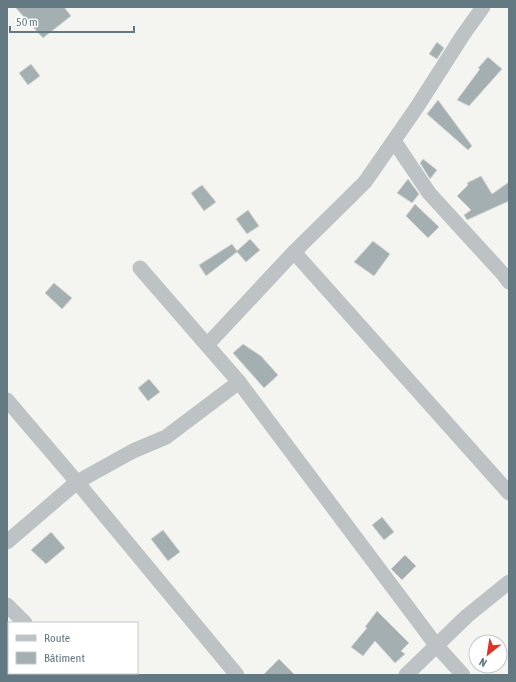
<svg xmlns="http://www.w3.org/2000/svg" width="516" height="682" viewBox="0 0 516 682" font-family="'Asap Condensed',sans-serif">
	<rect width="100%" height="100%" fill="#f4f4f0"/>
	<g fill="#a4afb2" stroke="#d5d5d3">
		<polygon points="15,7 64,7 71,16 43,38"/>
		<polygon points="437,42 444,48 437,59 429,54"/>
		<polygon points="488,57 502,69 469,106 457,100 480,69 478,68"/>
		<polygon points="31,64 40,76 28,85 19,73"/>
		<polygon points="438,100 472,146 468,150 427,114"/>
		<polygon points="423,159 437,170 430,179 420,163"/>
		<polygon points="481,176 492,194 509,182 509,201 467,220 464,215 471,210 457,196 468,185 467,183"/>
		<polygon points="408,179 419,194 412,203 397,193"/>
		<polygon points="202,185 216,202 204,211 191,193"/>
		<polygon points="415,204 439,227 428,238 406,216"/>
		<polygon points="248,210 259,226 247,234 236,219"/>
		<polygon points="250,239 260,250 246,262 237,252 206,276 199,265 232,244 237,251"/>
		<polygon points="373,241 390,254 374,276 354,262"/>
		<polygon points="54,283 72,298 62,309 45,293"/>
		<polygon points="243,344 261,356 278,375 264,388 233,353"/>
		<polygon points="149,379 160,392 148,401 138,388"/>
		<polygon points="382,517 394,532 384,540 372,525"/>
		<polygon points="163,530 180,552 168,561 151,539"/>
		<polygon points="51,532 65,548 46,564 31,550"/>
		<polygon points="405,555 416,566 402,580 391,569"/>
		<polygon points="377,611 409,643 401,651 405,654 395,663 375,641 363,656 351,647 367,628 365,627"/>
		<polygon points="279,659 295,675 263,675"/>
	</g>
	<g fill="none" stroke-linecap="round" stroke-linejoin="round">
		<g stroke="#bdc2c4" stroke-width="15">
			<polyline points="394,141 429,193 503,274 509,282"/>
			<polyline points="294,252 509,493"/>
			<polyline points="140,268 239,382 436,645 463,675"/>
			<polyline points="207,345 294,252 365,182 417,107 463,35 483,7"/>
			<polyline points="7,400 77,482 237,675"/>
			<polyline points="7,542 77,482 133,451 166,437 239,382"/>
			<polyline points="7,605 25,623"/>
			<polyline points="73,673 74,675"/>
			<polyline points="406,675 467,616 509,582"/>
		</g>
	</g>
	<rect width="516" height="682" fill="none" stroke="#637981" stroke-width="16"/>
	<rect x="8" y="622" width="130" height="52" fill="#ffffff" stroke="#c1c9cd"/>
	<rect x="16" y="635" width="20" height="6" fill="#bdc2c4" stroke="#c1c9cd"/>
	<text x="44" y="642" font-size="12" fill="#637981">Route</text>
	<rect x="16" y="652" width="20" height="12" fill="#a4afb2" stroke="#c1c9cd"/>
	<text x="44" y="662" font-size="12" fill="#637981">Bâtiment</text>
	<g transform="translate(488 654) rotate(210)"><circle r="19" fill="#ffffff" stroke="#c1c9cd"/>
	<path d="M0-3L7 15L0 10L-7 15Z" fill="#e13123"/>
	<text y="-6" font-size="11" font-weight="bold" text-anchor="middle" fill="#637981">N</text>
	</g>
	<path d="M10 26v6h124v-6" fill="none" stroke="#637981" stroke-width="2"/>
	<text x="16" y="26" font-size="12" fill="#637981" stroke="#ffffff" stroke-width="3" paint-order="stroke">50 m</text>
</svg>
